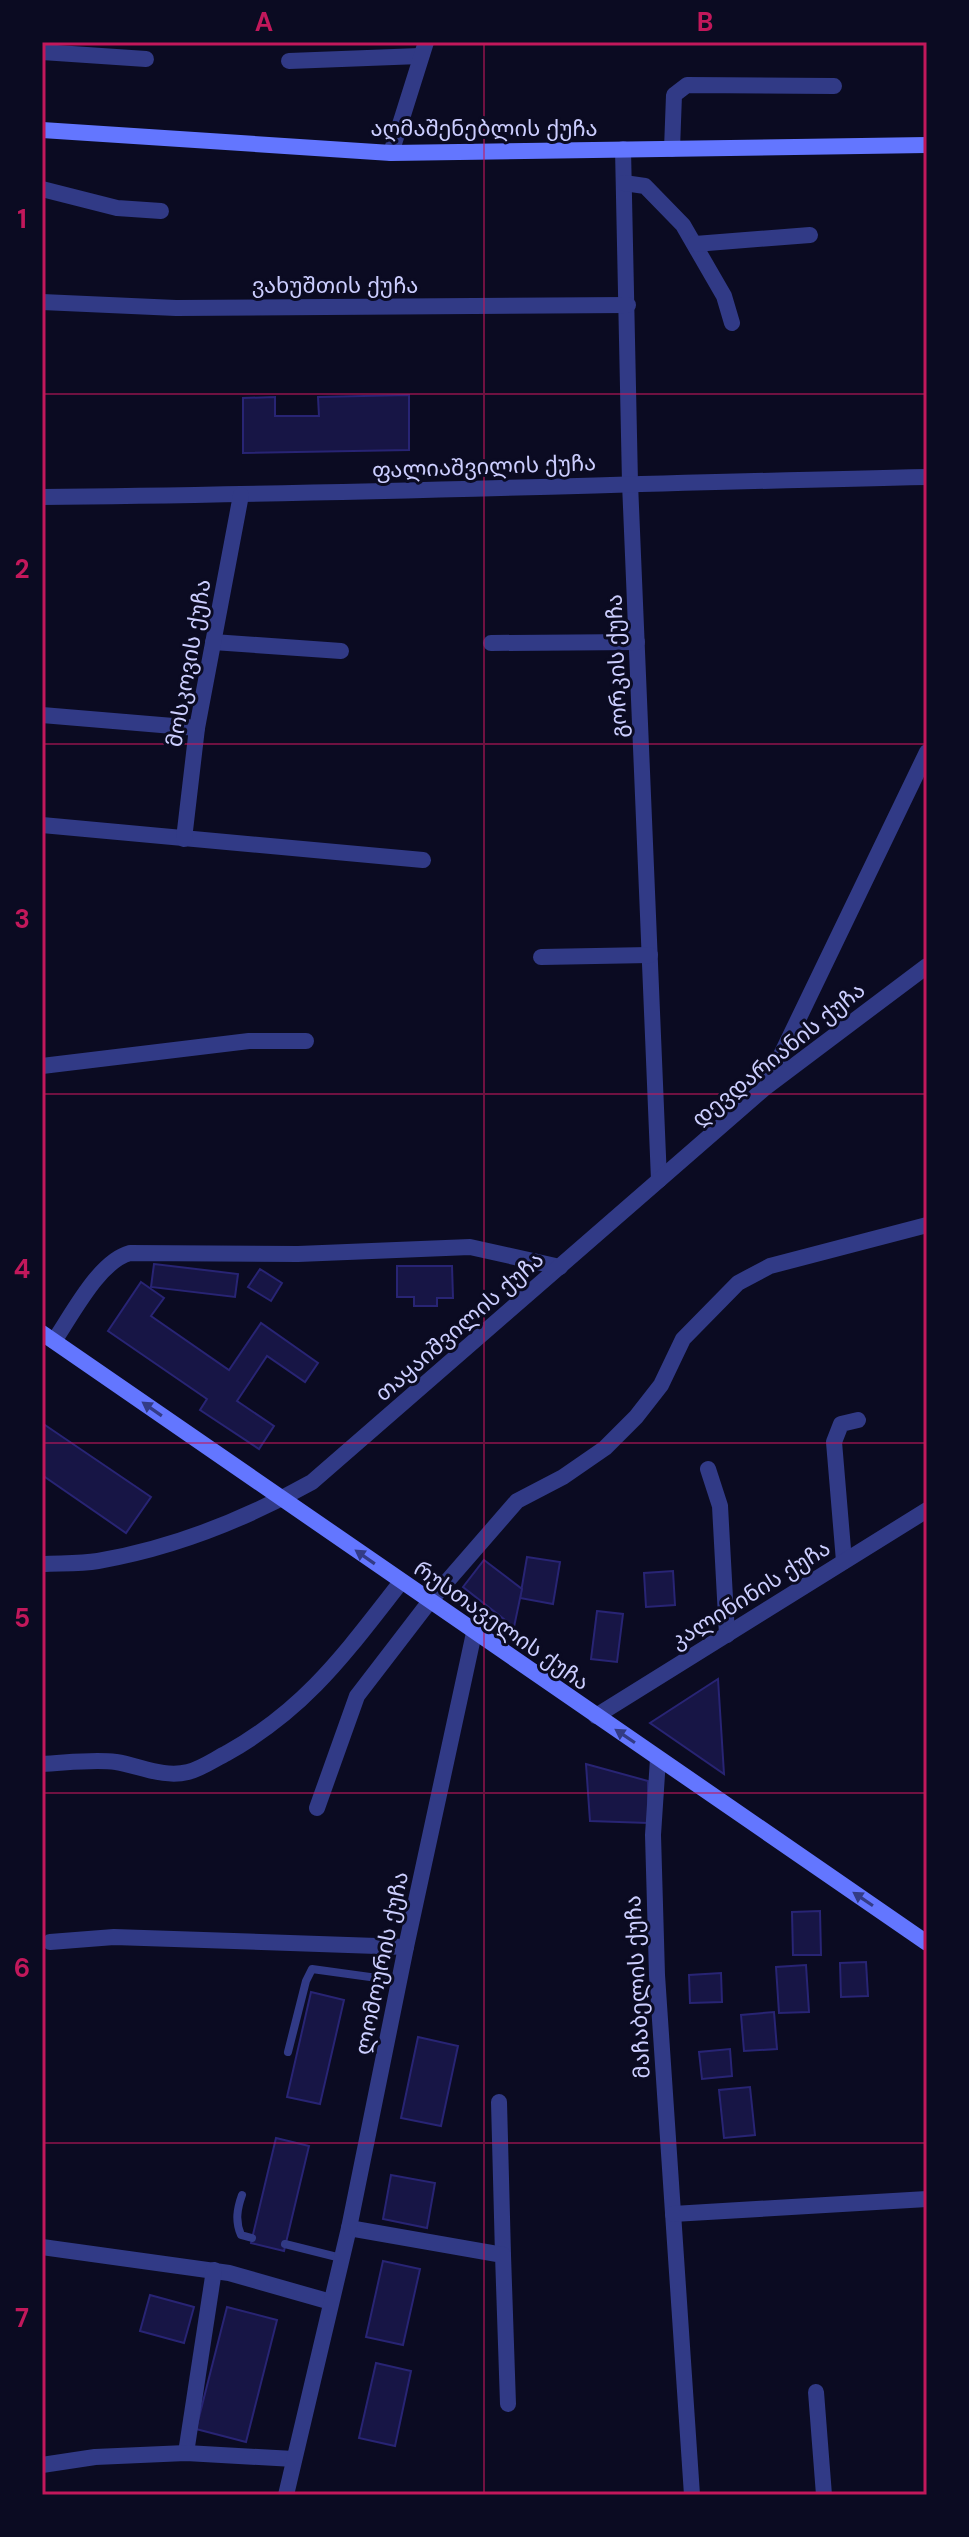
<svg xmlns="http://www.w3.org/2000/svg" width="969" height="2537" viewBox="0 0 969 2537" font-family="'DM Sans','Noto Sans Georgian',sans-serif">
	<rect width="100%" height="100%" fill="#0b0b22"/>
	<g fill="#171545" stroke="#282474" stroke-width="2">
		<polygon points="409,395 409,450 243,453 243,398 275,397 275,416 319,416 318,397"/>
		<polygon points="154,1264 238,1274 235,1297 151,1287"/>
		<polygon points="397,1266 452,1266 453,1298 437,1298 437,1306 414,1306 414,1297 397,1297"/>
		<polygon points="260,1269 282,1283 271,1301 248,1287"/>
		<polygon points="141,1282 164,1298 151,1316 229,1370 261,1323 318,1363 305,1382 267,1356 237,1401 274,1426 259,1449 200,1410 207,1399 108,1331"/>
		<polygon points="42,1423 151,1497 126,1533 42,1475"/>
		<polygon points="527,1557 560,1562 553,1604 520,1598"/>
		<polygon points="484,1560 522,1589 514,1627 463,1587"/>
		<polygon points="673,1571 675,1605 646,1607 644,1573"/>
		<polygon points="597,1611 623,1614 617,1662 591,1659"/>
		<polygon points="718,1679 724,1774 650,1723"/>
		<polygon points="586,1764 648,1781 648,1823 590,1821"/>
		<polygon points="820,1911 821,1955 793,1955 792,1912"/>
		<polygon points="866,1962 868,1996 841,1997 840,1963"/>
		<polygon points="806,1965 809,2012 779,2013 776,1967"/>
		<polygon points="721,1973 722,2002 690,2003 689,1975"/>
		<polygon points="311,1992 344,2000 320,2104 287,2097"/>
		<polygon points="774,2012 777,2049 744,2051 741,2015"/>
		<polygon points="418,2037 458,2046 441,2126 401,2118"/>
		<polygon points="730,2049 732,2076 702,2079 699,2052"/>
		<polygon points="750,2087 755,2135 724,2138 719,2090"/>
		<polygon points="276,2138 309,2146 284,2251 251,2243"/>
		<polygon points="391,2175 435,2183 427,2228 383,2219"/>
		<polygon points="383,2261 420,2269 403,2345 366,2337"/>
		<polygon points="150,2295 194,2307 184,2343 140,2331"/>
		<polygon points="227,2307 277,2320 246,2442 196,2429"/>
		<polygon points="376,2363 411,2371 395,2446 359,2438"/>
	</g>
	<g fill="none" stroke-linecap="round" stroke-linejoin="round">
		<g stroke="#313a86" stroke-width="8">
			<polyline points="288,2052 306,1981 312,1969 399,1981"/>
			<path d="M242,2195C237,2209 235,2221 241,2235L252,2238"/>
			<polyline points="285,2244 341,2258"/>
		</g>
		<g stroke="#313a86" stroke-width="16">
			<polyline points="42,52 146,59"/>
			<polyline points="289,61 420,56"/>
			<polyline points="623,149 630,483 659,1180"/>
			<polyline points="672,149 674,95 687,85 834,86"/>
			<polyline points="391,153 426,42"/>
			<polyline points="624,183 645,186 683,225 724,296 732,323"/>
			<polyline points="42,189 117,208 161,211"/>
			<polyline points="695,244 810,235"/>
			<polyline points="42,302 176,308 628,305"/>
			<path d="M42,497C337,495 632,483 927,477"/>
			<polyline points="213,642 341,651"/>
			<polyline points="491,643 637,642"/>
			<polyline points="42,715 197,728"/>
			<polyline points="42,825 423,860"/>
			<polyline points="184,839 197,728 241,495"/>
			<polyline points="541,957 650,955"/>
			<polyline points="42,1066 249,1041 306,1041"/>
			<polyline points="768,1082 927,752"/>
			<path d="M54,1341C72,1315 99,1261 130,1253L298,1254L470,1247L560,1267"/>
			<polyline points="708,1469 720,1506 727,1635"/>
			<polyline points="844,1561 834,1442 841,1424 858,1420"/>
			<path d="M42,1564C60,1563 80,1564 98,1561C173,1548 246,1519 312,1482L766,1087L927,966"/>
			<polyline points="596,1716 927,1510"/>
			<polyline points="658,1759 653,1835 657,1975 692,2495"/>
			<path d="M42,1764C66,1763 92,1759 116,1762C141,1766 163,1778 188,1772C201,1769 215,1759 227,1753C307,1708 346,1652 401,1582"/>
			<polyline points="317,1808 357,1696 430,1601 517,1501 563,1477 605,1448 636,1417 661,1385 683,1339 738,1283 770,1266 927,1225"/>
			<polyline points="50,1942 114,1937 406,1947"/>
			<polyline points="499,2102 503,2255"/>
			<polyline points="673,2214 927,2199"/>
			<polyline points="349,2228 503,2255 508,2404"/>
			<polyline points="42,2247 229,2273 331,2302"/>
			<polyline points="816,2392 824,2495"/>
			<polyline points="186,2453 214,2270"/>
			<polyline points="42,2465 95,2457 186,2453 294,2459"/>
			<polyline points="286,2495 349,2228 406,1947 474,1633"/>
		</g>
		<g stroke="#6376ff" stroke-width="16">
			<polyline points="42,130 391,153 927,145"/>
			<polyline points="42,1333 927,1943"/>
		</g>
	</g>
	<defs><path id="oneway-solid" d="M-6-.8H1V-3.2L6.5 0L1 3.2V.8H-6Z" transform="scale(2)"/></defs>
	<g fill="#333b85">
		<use href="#oneway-solid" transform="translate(152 1409) rotate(-145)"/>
		<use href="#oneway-solid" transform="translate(365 1557) rotate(-145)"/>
		<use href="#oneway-solid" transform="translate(625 1736) rotate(-146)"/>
		<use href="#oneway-solid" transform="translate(863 1899) rotate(-146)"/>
	</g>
	<path fill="none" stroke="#c2185b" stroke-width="2" stroke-opacity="0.55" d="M484,42V2495M42,394H927M42,744H927M42,1094H927M42,1443H927M42,1793H927M42,2143H927"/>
	<g text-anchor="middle" stroke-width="6" stroke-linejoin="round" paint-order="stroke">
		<g font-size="22" fill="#ccceff" stroke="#0b0b22">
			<text x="484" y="136">აღმაშენებლის ქუჩა</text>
			<text x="335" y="293">ვახუშთის ქუჩა</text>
			<text transform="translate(484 466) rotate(-2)" y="8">ფალიაშვილის ქუჩა</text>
			<text transform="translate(188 663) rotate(-80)" y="8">მოსკოვის ქუჩა</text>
			<text transform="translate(616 666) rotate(-92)" y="8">გორკის ქუჩა</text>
			<text transform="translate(778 1054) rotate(-39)" y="8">დევდარიანის ქუჩა</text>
			<text transform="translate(459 1326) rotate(-41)" y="8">თაყაიშვილის ქუჩა</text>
			<text transform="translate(750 1594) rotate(-32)" y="8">კალინინის ქუჩა</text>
			<text transform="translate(502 1625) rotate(35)" y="8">რუსთაველის ქუჩა</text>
			<text transform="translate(381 1963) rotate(-78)" y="8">ლომოურის ქუჩა</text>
			<text transform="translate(637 1987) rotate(-93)" y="8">მაჩაბელის ქუჩა</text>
		</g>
	</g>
	<rect width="969" height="2537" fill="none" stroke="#0b0b22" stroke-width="88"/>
	<rect x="44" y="44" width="881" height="2449" fill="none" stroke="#c2185b" stroke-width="3"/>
	<g font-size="26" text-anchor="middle" font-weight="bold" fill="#c2185b">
		<text x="264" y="31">A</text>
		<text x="705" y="31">B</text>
		<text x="22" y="228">1</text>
		<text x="22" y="578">2</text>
		<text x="22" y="928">3</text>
		<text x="22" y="1278">4</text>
		<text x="22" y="1627">5</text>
		<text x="22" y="1977">6</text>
		<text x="22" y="2327">7</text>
	</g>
</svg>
